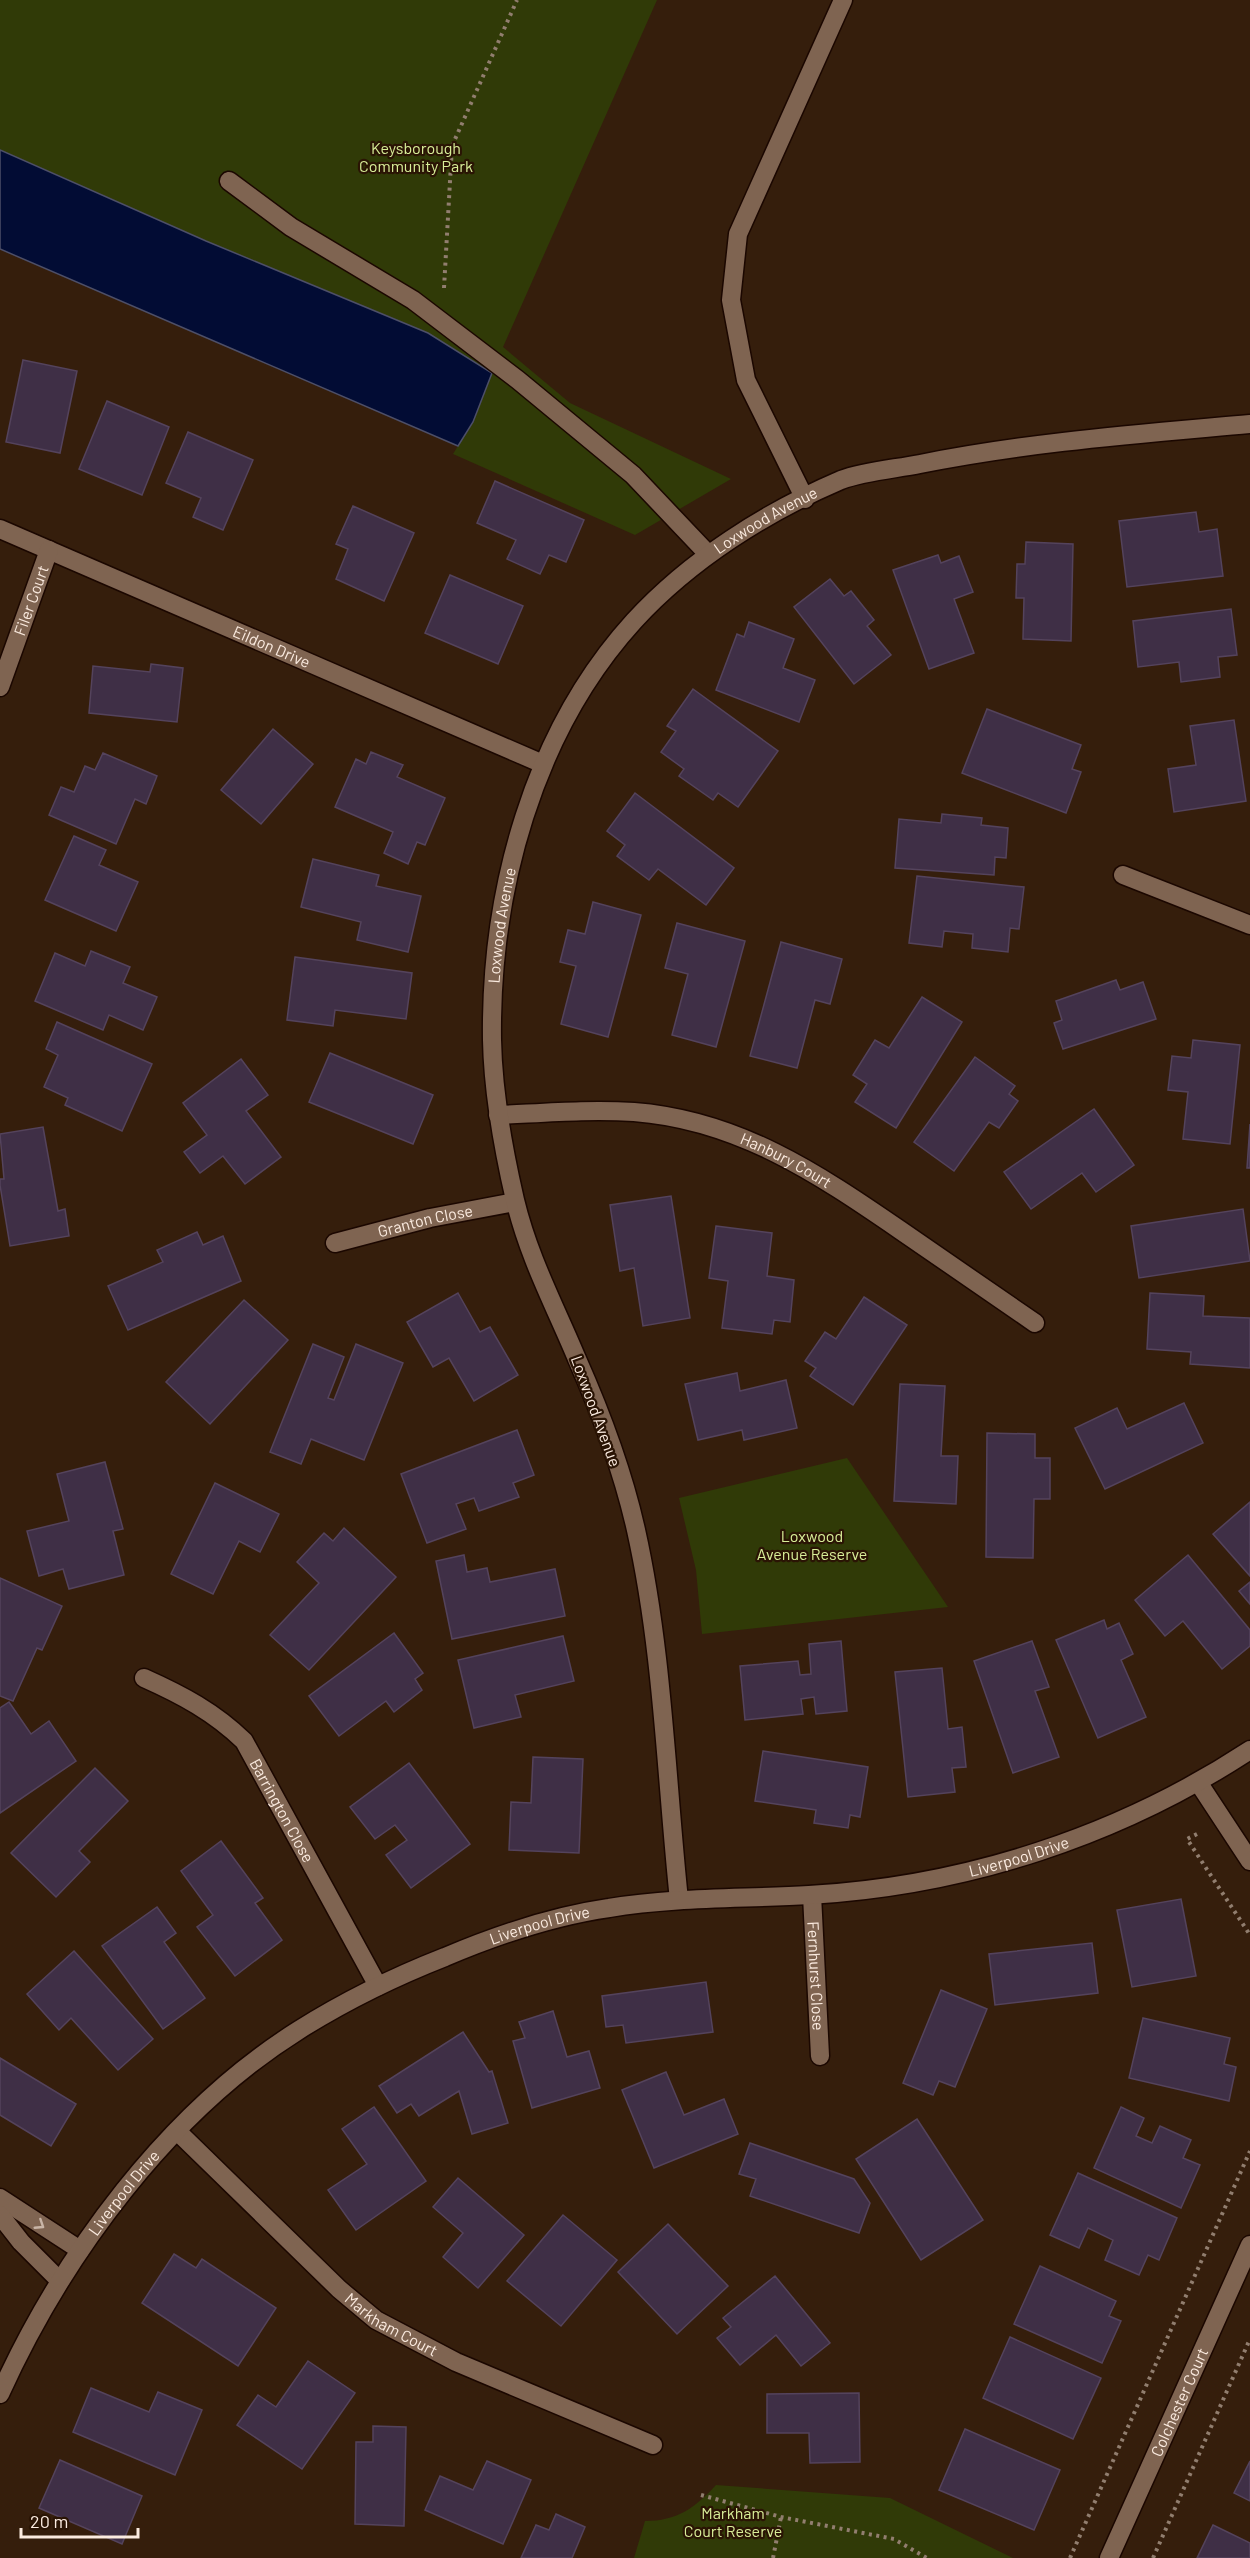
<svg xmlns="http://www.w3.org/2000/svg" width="1250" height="2558" viewBox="0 0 1250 2558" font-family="Barlow,sans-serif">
	<rect width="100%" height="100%" fill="#351e0c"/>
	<g fill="#303a07">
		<polygon points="0,0 657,0 503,347 570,403 731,479 635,535 453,454 473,422 492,373 428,333 206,241 0,150"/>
		<polygon points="847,1458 948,1607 702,1634 696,1570 679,1498"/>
		<path d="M716,2485L890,2498L1013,2558H634L645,2521C677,2521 695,2508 716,2485Z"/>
	</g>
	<polygon fill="#020c34" stroke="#4d4f68" stroke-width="1.5" points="0,150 206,241 428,333 492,373 473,422 458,446 0,249"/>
	<g fill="#3f2f46" stroke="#54435c" stroke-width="1.5">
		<polygon points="23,360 77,371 60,453 6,442"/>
		<polygon points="107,401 169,427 142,495 79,469"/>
		<polygon points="188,432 253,460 223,530 193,517 201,498 166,483"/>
		<polygon points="495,481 584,520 566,562 549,555 540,574 507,559 516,540 477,523"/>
		<polygon points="353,506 414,533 384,601 336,579 348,549 336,544"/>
		<polygon points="1196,512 1199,532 1217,529 1223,576 1127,587 1119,521"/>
		<polygon points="1026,542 1073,544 1071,641 1023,639 1024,598 1016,598 1017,564 1025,564"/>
		<polygon points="938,555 941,563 959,556 973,592 954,599 974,653 929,669 893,570"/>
		<polygon points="450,575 523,606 498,664 425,633"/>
		<polygon points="830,579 844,596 851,591 874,620 867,626 891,655 854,684 794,607"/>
		<polygon points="1231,609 1237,655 1218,657 1220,677 1181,682 1179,662 1138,667 1133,621"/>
		<polygon points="749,622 794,639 783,668 815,680 799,722 716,690 737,634 744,637"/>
		<polygon points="151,664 183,668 177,722 89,713 93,666 150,672"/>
		<polygon points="693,689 778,751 738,807 718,793 713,800 679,776 684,769 661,752 676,731 667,726"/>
		<polygon points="987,709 1081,745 1072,769 1081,772 1066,813 962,773"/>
		<polygon points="1234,720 1246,801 1174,812 1168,769 1196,765 1190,726"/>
		<polygon points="273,729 313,764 261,824 221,790"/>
		<polygon points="371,752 403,765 397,777 445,798 425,845 417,842 408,864 384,853 393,832 335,807 356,759 366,764"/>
		<polygon points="103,753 157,776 146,804 135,799 116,844 49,815 61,787 74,792 85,766 95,770"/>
		<polygon points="635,793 734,868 706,905 658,869 649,880 617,856 625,845 607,831"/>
		<polygon points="942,814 982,818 981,825 1008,828 1006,858 995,857 994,875 895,868 899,819 941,823"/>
		<polygon points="74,836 106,850 99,865 138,882 116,931 45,900"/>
		<polygon points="313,859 379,875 376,886 421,896 408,952 357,940 361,922 301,907"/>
		<polygon points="917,876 1024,887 1019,929 1010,928 1008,952 972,948 973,934 944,931 942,947 909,943"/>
		<polygon points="593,902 641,915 608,1037 561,1024 576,966 560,962 568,930 585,934"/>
		<polygon points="677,923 745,941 716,1047 672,1035 688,974 665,968"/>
		<polygon points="781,942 842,959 830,1004 815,1000 797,1068 750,1056"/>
		<polygon points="91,951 130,967 123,983 157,997 143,1030 109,1015 103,1030 35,1001 55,953 85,966"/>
		<polygon points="295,957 412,973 406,1019 335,1010 333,1026 287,1020"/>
		<polygon points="1116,980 1120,990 1143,982 1156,1019 1063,1049 1054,1023 1062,1020 1056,1001"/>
		<polygon points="922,997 962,1022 896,1128 855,1102 867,1084 853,1075 875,1040 889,1048"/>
		<polygon points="57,1022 152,1064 122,1131 65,1105 68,1098 44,1087 58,1055 46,1049"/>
		<polygon points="1193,1040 1240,1045 1230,1144 1183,1139 1188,1092 1168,1090 1172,1056 1191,1058"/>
		<polygon points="330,1053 433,1095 413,1144 309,1102"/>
		<polygon points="975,1057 1015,1086 1009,1094 1018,1101 999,1128 989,1122 954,1171 914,1142"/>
		<polygon points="241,1059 268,1095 246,1111 281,1157 245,1184 223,1156 200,1173 184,1152 207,1135 183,1103"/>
		<polygon points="1094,1109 1134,1165 1096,1192 1082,1173 1031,1209 1004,1172"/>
		<polygon points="1250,1124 1250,1168 1247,1168"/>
		<polygon points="43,1127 58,1211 65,1209 69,1236 10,1246 0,1185 0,1179 4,1179 0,1134"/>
		<polygon points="671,1196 690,1318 643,1326 634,1268 620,1271 610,1205"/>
		<polygon points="1243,1209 1250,1261 1139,1278 1131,1226"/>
		<polygon points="716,1226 772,1233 767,1276 794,1280 790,1322 774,1320 772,1334 722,1328 728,1281 709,1278"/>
		<polygon points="197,1232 203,1245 223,1236 241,1281 128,1330 108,1286 163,1262 157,1250"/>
		<polygon points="458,1293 480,1332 490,1327 518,1375 474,1401 449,1358 433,1367 407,1322"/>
		<polygon points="1150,1293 1204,1296 1203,1316 1250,1318 1250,1368 1190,1364 1191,1352 1147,1349"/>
		<polygon points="864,1297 907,1325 853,1405 810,1376 816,1368 805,1361 825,1332 836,1339"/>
		<polygon points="244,1300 288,1340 210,1424 166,1382"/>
		<polygon points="313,1344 344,1357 328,1398 334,1400 356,1344 403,1363 364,1460 311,1439 301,1464 270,1452"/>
		<polygon points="737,1373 740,1391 786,1380 797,1428 744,1440 742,1430 698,1440 685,1384"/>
		<polygon points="900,1384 945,1386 941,1456 958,1456 956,1504 894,1501"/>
		<polygon points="1184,1403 1203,1443 1105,1489 1075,1428 1117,1408 1127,1429"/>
		<polygon points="517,1430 534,1475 513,1483 519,1497 479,1511 474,1498 456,1504 466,1529 427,1543 401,1474"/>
		<polygon points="987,1433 1035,1434 1035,1458 1050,1458 1050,1499 1034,1499 1033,1558 986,1557"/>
		<polygon points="105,1462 123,1529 113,1531 124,1575 69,1589 63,1569 39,1576 27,1531 69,1521 57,1474"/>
		<polygon points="215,1483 279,1514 260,1552 239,1541 213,1594 171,1574"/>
		<polygon points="1250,1502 1250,1576 1213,1534"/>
		<polygon points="344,1528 396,1577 309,1670 270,1635 319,1583 297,1562 324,1533 333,1541"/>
		<polygon points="464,1555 467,1572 487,1568 490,1582 555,1569 565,1616 452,1639 436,1561"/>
		<polygon points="1188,1555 1250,1630 1250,1646 1222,1669 1183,1621 1165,1636 1135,1600"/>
		<polygon points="0,1578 62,1606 42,1650 37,1648 13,1701 0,1696"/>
		<polygon points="1250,1582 1250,1604 1239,1591"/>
		<polygon points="1104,1620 1107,1629 1119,1623 1133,1654 1121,1660 1146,1717 1098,1738 1056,1640"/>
		<polygon points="394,1633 423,1673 415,1679 422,1690 394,1712 386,1701 339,1736 309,1696"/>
		<polygon points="563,1636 574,1681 515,1695 521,1717 474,1728 458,1660"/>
		<polygon points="841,1641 847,1711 816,1714 814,1697 801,1699 803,1714 745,1720 740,1666 798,1661 800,1675 811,1674 809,1644"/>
		<polygon points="1032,1641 1049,1687 1035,1691 1059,1757 1013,1773 974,1661"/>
		<polygon points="942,1668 948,1729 962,1727 966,1767 952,1768 955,1792 908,1797 895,1672"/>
		<polygon points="9,1702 31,1734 49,1721 76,1761 0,1813 0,1708"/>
		<polygon points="763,1751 868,1767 860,1817 850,1815 848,1828 814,1823 816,1810 755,1801"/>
		<polygon points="533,1757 583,1759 579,1853 509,1850 511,1802 531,1803"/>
		<polygon points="409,1763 470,1844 411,1888 386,1855 407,1840 395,1825 375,1839 350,1807"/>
		<polygon points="95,1768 128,1801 79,1851 90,1862 56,1897 11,1853"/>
		<polygon points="221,1841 263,1898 255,1903 282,1940 235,1976 197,1927 213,1915 181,1871"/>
		<polygon points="1181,1899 1196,1976 1132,1987 1117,1910"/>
		<polygon points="157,1907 176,1933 164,1942 205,1998 163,2029 102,1946"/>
		<polygon points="1092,1943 1098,1993 995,2005 989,1954"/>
		<polygon points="74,1951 153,2039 118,2070 71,2018 59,2030 27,1994"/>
		<polygon points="706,1982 713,2032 626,2043 623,2025 606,2027 602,1996"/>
		<polygon points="941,1990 987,2009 955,2087 939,2081 933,2095 903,2083"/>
		<polygon points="553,2011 567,2057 589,2051 600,2088 532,2108 513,2041 525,2038 519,2022"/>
		<polygon points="1143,2018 1230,2038 1224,2064 1236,2067 1229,2101 1129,2078"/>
		<polygon points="463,2032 489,2072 492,2071 508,2123 472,2134 459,2091 419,2116 411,2104 397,2113 379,2086"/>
		<polygon points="0,2058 76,2104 51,2146 0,2115"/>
		<polygon points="666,2072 684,2115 724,2099 738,2134 654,2168 622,2090"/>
		<polygon points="374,2107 426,2181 356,2230 328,2190 367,2164 342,2129"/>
		<polygon points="1121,2107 1144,2118 1136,2136 1152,2143 1160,2126 1191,2140 1183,2158 1200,2165 1181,2208 1094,2168"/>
		<polygon points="917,2119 983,2220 921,2260 856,2159"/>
		<polygon points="750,2143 854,2179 870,2203 859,2233 750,2196 756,2179 739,2174"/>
		<polygon points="1078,2173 1177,2218 1159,2260 1148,2255 1139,2275 1105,2260 1113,2240 1088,2228 1079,2248 1050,2235"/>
		<polygon points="458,2178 524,2235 478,2288 443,2257 463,2233 433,2207"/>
		<polygon points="563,2215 617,2260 561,2326 507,2281"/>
		<polygon points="668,2224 728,2286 677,2334 618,2272"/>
		<polygon points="174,2254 196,2268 202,2259 276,2308 238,2366 142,2303"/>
		<polygon points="1040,2266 1116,2301 1109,2316 1121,2321 1102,2363 1014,2324"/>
		<polygon points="775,2276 830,2343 801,2366 776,2335 740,2365 717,2338 731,2327 723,2318"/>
		<polygon points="1010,2337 1101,2378 1073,2439 983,2398"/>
		<polygon points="308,2361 355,2393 302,2469 237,2425 258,2395 276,2407"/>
		<polygon points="91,2388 149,2412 158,2392 202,2410 175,2475 73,2432"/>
		<polygon points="859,2393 860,2462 810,2463 809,2433 767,2433 767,2394"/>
		<polygon points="373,2426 406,2427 404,2526 355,2524 356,2442 373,2442"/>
		<polygon points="965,2429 1060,2470 1034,2530 939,2490"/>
		<polygon points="60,2460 142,2496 122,2544 39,2508"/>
		<polygon points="487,2461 531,2480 503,2544 425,2510 440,2476 473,2490"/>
		<polygon points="1250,2461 1250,2501 1234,2493"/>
		<polygon points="556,2514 585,2527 572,2558 521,2558 536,2525 549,2530"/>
		<polygon points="1213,2525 1250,2543 1250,2558 1197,2558"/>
	</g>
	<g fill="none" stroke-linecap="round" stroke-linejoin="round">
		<g stroke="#1b0700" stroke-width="21">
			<g id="minor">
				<polyline points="229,181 291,227 413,300 518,380 633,475 708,554"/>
				<polyline points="805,499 746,380 731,300 738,234 843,0"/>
				<path id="s1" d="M0,529L543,764"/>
				<path id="s2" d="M0,687L49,550"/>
				<polyline points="1123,875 1250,925"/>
				<path id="s3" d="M498,1115C543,1113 589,1109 634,1112C738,1120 817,1173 900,1230C945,1261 990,1292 1035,1323"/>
				<path id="s4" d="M335,1243L430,1218L515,1202"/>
				<path id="s5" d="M144,1678C182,1695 214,1712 244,1741L378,1986"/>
				<polyline points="1198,1782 1250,1861"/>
				<path id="s6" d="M812,1895L820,2056"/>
				<path id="s7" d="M679,1900C666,1777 663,1651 636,1530C623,1472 601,1413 577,1359C554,1304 529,1258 515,1200C503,1148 493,1093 492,1040C490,892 533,732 634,621C690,560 766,512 841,480C865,471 895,469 920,464C1029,442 1140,434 1250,424"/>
				<path id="s8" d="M177,2131L339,2289L376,2320L456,2362L653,2445"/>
				<polyline points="0,2198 80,2250"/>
				<polyline points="0,2215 21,2242 60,2281"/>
				<path id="s9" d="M0,2394C63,2255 168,2112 299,2030C345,2001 394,1977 445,1957C497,1935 553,1916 609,1908C675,1897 743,1899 809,1895C966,1886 1119,1836 1250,1750"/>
				<path id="s10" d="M1109,2558L1250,2245"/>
			</g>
		</g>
		<g stroke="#917e6f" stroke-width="4" stroke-dasharray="3 4.5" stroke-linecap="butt">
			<polyline points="444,288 452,146 517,0"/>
			<polyline points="1197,1834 1187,1839 1250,1935"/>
			<polyline points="701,2495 781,2517 894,2539 927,2558"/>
			<polyline points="773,2558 781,2517"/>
			<polyline points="1070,2558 1250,2151"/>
			<polyline points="1153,2558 1250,2339"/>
		</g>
		<use href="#minor" stroke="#7f6451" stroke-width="18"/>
	</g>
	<defs><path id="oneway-chevron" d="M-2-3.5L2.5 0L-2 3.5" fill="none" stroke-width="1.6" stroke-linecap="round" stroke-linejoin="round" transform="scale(1.5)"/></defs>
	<use stroke="#c9b5a7" href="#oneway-chevron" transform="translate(40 2225) rotate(33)"/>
	<g text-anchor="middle" stroke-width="4.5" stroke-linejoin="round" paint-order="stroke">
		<g font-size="16" fill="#d8ee98" stroke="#2a1404">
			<text x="416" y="154">Keysborough<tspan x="416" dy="18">Community Park</tspan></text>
			<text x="812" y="1542">Loxwood<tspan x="812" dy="18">Avenue Reserve</tspan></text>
			<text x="733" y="2519">Markham<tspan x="733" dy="18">Court Reserve</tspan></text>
		</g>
		<g font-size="16" fill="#fbebe0" stroke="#2a1404">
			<text dy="6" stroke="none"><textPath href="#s7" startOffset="1506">Loxwood Avenue</textPath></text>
			<text dy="6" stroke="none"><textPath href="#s2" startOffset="92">Filer Court</textPath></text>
			<text dy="6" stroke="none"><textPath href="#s1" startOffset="296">Eildon Drive</textPath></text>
			<text dy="6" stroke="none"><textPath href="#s7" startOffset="1002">Loxwood Avenue</textPath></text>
			<text dy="6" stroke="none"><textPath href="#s3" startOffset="297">Hanbury Court</textPath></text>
			<text dy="6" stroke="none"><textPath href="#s4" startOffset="93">Granton Close</textPath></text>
			<text transform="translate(596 1411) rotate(70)" y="6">Loxwood Avenue</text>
			<text dy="6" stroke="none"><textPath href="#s5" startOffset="198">Barrington Close</textPath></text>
			<text dy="6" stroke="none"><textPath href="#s9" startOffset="1227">Liverpool Drive</textPath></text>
			<text dy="6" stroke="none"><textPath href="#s9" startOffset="741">Liverpool Drive</textPath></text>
			<text dy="6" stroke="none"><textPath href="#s6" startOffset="81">Fernhurst Close</textPath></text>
			<text dy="6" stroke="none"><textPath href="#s9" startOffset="237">Liverpool Drive</textPath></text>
			<text dy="6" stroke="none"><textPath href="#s8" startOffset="290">Markham Court</textPath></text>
			<text dy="6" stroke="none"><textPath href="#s10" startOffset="171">Colchester Court</textPath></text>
		</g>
	</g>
	<path d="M21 2528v9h117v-9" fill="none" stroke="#fbebe0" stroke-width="3"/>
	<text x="30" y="2528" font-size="18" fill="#fbebe0" stroke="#2a1404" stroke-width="4.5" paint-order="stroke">20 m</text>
</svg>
